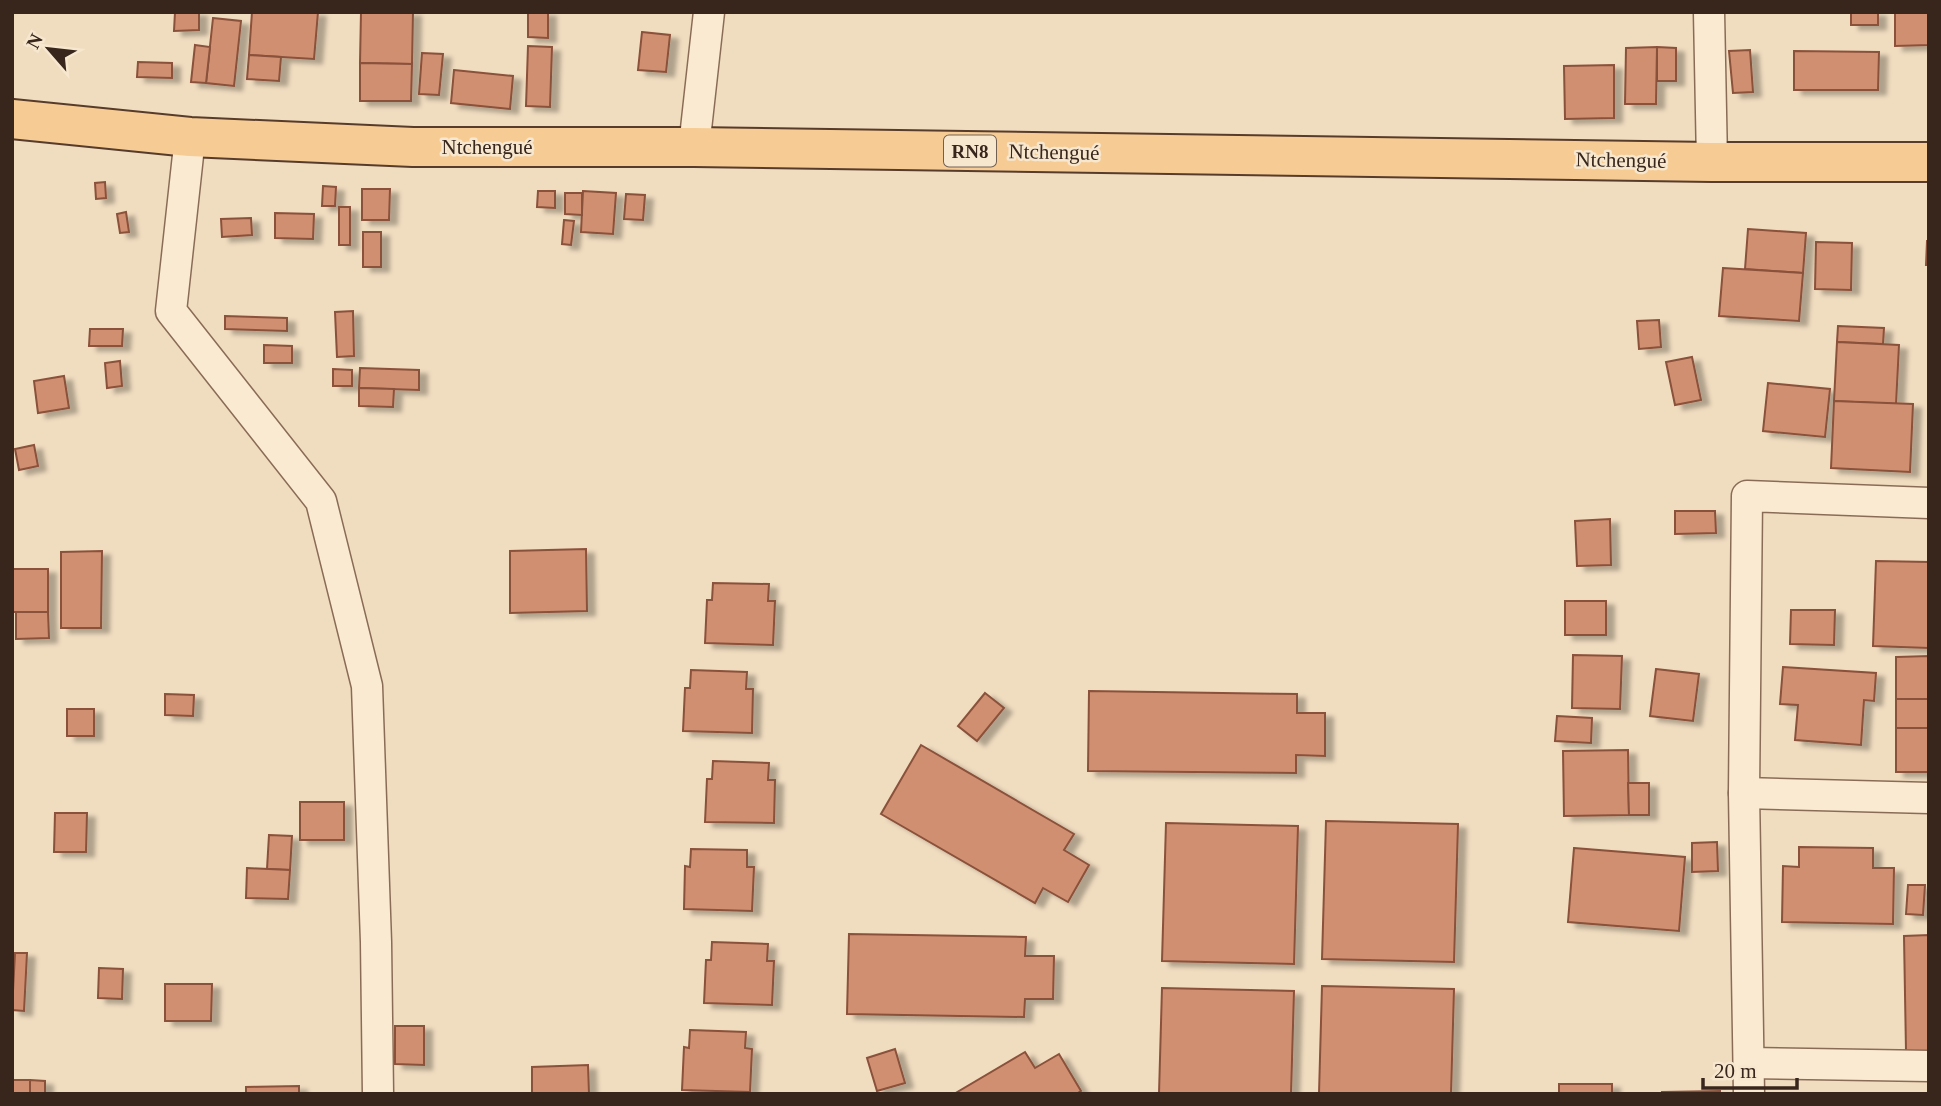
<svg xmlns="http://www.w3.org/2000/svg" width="1941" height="1106" viewBox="0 0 1941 1106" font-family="'Times New Roman',serif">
	<defs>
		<filter id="shadow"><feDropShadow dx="8" dy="4.5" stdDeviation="2" flood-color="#0004"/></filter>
	</defs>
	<rect width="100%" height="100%" fill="#f0dcbf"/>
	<g fill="#d18f72" stroke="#8a513b" stroke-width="2" filter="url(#shadow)">
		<polygon points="175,12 199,12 199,30 174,31"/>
		<polygon points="252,12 318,12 314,59 249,55"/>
		<polygon points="361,12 413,12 412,64 360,63"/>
		<polygon points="528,12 548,12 548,38 528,37"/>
		<rect x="1851" y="12" width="27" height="13"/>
		<polygon points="1895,12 1929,12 1929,45 1895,46"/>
		<polygon points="213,18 241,21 234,86 206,83"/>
		<polygon points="642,32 670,35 666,72 638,70"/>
		<polygon points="195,45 210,47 206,83 191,82"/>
		<polygon points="528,46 552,47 550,107 526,106"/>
		<polygon points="1657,47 1676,48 1676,81 1657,81"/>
		<polygon points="1657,47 1656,104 1625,104 1626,48"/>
		<polygon points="1750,50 1753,92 1733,93 1729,51"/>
		<polygon points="1794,51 1879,52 1878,90 1794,90"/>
		<polygon points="422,53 443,54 439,95 419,94"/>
		<polygon points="249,55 281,57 279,81 247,79"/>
		<polygon points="138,62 172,63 172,78 137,77"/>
		<polygon points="360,63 412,64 411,101 360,101"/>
		<polygon points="1614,65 1614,118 1565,119 1564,66"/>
		<polygon points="454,70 513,76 510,109 451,103"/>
		<polygon points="105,182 106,198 96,199 95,183"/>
		<polygon points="323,186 336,187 335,206 322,206"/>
		<polygon points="362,189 390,189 389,220 362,220"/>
		<polygon points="538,191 555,191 555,208 537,207"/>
		<polygon points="583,191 616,193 613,234 581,232"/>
		<polygon points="565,193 582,193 582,215 565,214"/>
		<polygon points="626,194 645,195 643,220 624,219"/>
		<rect x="339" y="207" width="11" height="38"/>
		<polygon points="126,212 129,232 120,233 117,214"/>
		<polygon points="275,213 314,214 313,239 275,238"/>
		<polygon points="251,218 252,235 222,237 221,219"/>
		<polygon points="564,220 574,221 571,245 562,244"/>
		<polygon points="1748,229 1806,233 1803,273 1745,269"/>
		<rect x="363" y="232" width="18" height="35"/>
		<polygon points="1927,241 1929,241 1929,265 1926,265"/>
		<polygon points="1816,242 1852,243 1851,290 1815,289"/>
		<polygon points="1723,268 1803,273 1799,321 1719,316"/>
		<polygon points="353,311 354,356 337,357 335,312"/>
		<polygon points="225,316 287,318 287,331 225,329"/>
		<polygon points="1659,320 1661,347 1639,349 1637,321"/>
		<polygon points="1838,326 1884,328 1883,344 1837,342"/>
		<polygon points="90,329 123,329 122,346 89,346"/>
		<polygon points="1837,342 1899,345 1896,404 1834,401"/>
		<polygon points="264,345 292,346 292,363 264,363"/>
		<polygon points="1692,357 1701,400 1675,405 1666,362"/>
		<polygon points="120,361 122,386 107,388 105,363"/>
		<polygon points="360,368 419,370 419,390 359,388"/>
		<polygon points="333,369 352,370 352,386 333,386"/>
		<polygon points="64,376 69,408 38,413 34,381"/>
		<polygon points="1768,383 1830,389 1825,437 1763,431"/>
		<polygon points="359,388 394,389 393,407 359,406"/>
		<polygon points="1834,401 1913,404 1910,472 1831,468"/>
		<polygon points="34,445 38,466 19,470 15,449"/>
		<polygon points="1675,511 1715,511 1716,533 1675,534"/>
		<polygon points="1610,519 1611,565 1577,566 1575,521"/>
		<polygon points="586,549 587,611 510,613 510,551"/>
		<polygon points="102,551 101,628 61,628 61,552"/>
		<polygon points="1876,561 1929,562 1929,648 1873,646"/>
		<rect x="12" y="569" width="36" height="43"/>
		<polygon points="713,583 769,584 768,601 775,601 773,645 705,643 707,600 712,600"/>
		<rect x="1565" y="601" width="41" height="34"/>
		<polygon points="1791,610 1835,610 1834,645 1790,644"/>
		<polygon points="16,612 48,612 49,638 16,639"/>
		<polygon points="1573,655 1622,656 1620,709 1572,708"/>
		<polygon points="1929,656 1929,699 1896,699 1896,657"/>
		<polygon points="1783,667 1876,673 1874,701 1864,700 1861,745 1795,740 1798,705 1780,704"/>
		<polygon points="1656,669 1699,674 1693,721 1650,716"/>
		<polygon points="691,670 747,672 746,689 753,689 752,733 683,731 685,688 690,688"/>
		<polygon points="1089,691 1297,694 1297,713 1325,713 1325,756 1296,755 1296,773 1088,771"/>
		<polygon points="985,693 1004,708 977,741 958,726"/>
		<polygon points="165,694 194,695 193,716 165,715"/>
		<rect x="1896" y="699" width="33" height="29"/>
		<rect x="67" y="709" width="27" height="27"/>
		<polygon points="1557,716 1592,718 1591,743 1555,741"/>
		<rect x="1896" y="728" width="33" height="44"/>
		<polygon points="921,745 1074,834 1064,850 1089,865 1068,902 1043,888 1035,903 881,814"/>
		<polygon points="1628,750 1629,815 1564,816 1563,751"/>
		<polygon points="713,761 769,763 768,780 775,780 774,823 705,822 707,779 712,779"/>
		<polygon points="1628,783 1649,783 1649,815 1629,815"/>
		<rect x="300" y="802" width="44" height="38"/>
		<polygon points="55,813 87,813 86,852 54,852"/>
		<polygon points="1326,821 1458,824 1454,962 1322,959"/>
		<polygon points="1166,823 1298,826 1294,964 1162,961"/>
		<polygon points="269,835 292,836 290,870 267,869"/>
		<polygon points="1717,842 1718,871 1692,872 1692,843"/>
		<polygon points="1799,847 1873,848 1873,868 1894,868 1893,924 1782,922 1783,866 1799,867"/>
		<polygon points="1574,848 1685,857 1679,931 1568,922"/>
		<polygon points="691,849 747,850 747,867 754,867 752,911 684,909 685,866 690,867"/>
		<polygon points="247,868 290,870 288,899 246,898"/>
		<polygon points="1908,885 1925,885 1923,915 1906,914"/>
		<polygon points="849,934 1026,937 1025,956 1054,956 1053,999 1025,999 1024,1017 847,1014"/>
		<polygon points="1929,935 1929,1051 1906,1051 1904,936"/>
		<polygon points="712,942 768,944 767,961 774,961 772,1005 704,1003 706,960 711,960"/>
		<polygon points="15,953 27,953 24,1011 12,1010"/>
		<polygon points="99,968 123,969 122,999 98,998"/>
		<polygon points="165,984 212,984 211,1021 165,1021"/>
		<polygon points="1322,986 1454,989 1451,1094 1319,1094"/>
		<polygon points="1162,988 1294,991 1291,1094 1159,1094"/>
		<polygon points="395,1026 424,1026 424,1065 395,1064"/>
		<polygon points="690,1030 746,1032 745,1048 752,1049 750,1092 682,1090 684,1047 689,1048"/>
		<polygon points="895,1049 905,1083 877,1091 867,1058"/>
		<polygon points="1025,1052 1035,1068 1059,1054 1081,1091 1076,1094 954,1094"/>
		<polygon points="588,1065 589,1094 532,1094 532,1067"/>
		<rect x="12" y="1080" width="18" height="14"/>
		<polygon points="30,1080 45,1081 45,1094 30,1094"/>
		<rect x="1559" y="1084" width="53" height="10"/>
		<polygon points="299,1086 299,1094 246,1094 246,1087"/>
		<polygon points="1720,1091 1720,1094 1662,1094 1662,1092"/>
	</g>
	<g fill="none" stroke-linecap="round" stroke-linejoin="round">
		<g stroke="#8a6c56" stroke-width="33">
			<g id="minor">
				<polyline points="1709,12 1712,162"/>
				<polyline points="190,137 171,311 321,501 367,686 376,942 378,1094"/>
				<polyline points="694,147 709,12"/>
				<polyline points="1744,793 1929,798"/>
				<polyline points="1749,1063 1929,1066"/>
				<polyline points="1749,1094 1744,793 1747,496 1929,503"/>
			</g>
		</g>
		<g stroke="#573b2b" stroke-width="42">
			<polyline id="primary" points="12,119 190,137 413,147 694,147 1712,162 1929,162"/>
		</g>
		<use href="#minor" stroke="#fbead2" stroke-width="30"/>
		<use href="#primary" stroke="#f6cc94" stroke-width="38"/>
	</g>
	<g text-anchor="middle" stroke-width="5" stroke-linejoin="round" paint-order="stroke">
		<rect fill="#f7e7cf" stroke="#716052" stroke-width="2" x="944" y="135.5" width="52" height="31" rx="5"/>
		<g font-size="19" font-weight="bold" fill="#38261c">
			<text x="970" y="158">RN8</text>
		</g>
		<g font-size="21" fill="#38261c" stroke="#f7e7cf">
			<text x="487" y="154">Ntchengué</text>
			<text transform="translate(1054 152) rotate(1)" y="7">Ntchengué</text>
			<text transform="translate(1621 160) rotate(1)" y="7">Ntchengué</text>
		</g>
	</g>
	<rect width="1941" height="1106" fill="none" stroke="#38261c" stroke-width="28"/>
	<g transform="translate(49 49) rotate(298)" stroke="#f7e7cf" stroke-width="5" paint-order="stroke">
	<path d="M0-5L12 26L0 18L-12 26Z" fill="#38261c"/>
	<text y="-10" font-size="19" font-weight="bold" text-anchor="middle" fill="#38261c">N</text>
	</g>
	<path d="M1703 1078v10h94v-10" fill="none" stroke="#38261c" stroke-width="3.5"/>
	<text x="1714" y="1078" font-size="21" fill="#38261c" stroke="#f7e7cf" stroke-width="5" paint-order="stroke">20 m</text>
</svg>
